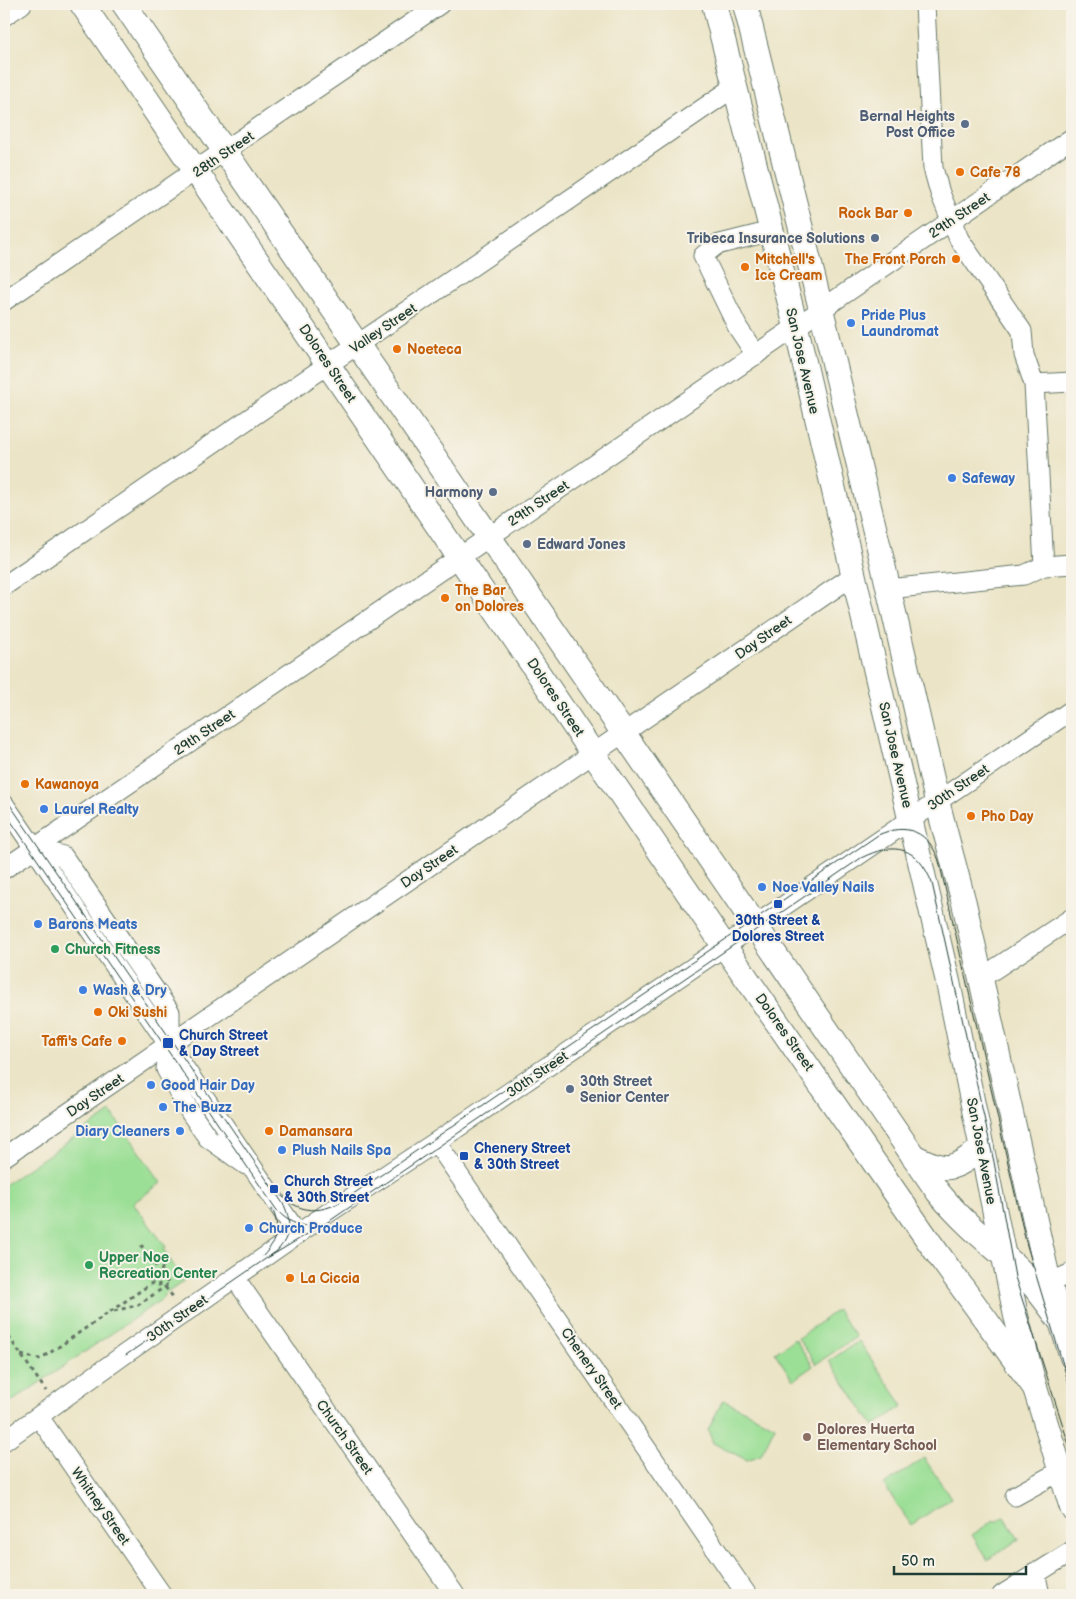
<svg xmlns="http://www.w3.org/2000/svg" width="1076" height="1599" viewBox="0 0 1076 1599" font-family="'Balsamiq Sans',sans-serif">
	<rect width="100%" height="100%" fill="#f7f3e8"/>
	<filter id="ink" filterUnits="userSpaceOnUse"><feTurbulence type="fractalNoise" baseFrequency=".02" numOctaves="2"/><feDisplacementMap in="SourceGraphic" scale="10" xChannelSelector="R" yChannelSelector="G"/><feConvolveMatrix kernelMatrix="1 2 1 2 8 2 1 2 1" color-interpolation-filters="sRGB"/></filter>
	<filter id="wash" filterUnits="userSpaceOnUse"><feTurbulence type="fractalNoise" baseFrequency=".0096" numOctaves="4" result="noise"/><feDisplacementMap in="SourceGraphic" scale="20" xChannelSelector="R" yChannelSelector="G"/><feGaussianBlur stdDeviation="1.12" result="paint"/><feColorMatrix in="noise" values="0 0 0 0 0 0 0 0 0 0 0 0 0 0 0 0 0 1.4 0 .05"/><feComposite in="paint" operator="in"/></filter>
	<g filter="url(#wash)">
		<rect width="100%" height="100%" fill="#ebe4c6"/>
		<g fill="#9bdf96" stroke="#5d8e65">
			<polygon points="111,1112 161,1183 133,1203 166,1247 163,1249 184,1281 164,1295 165,1297 4,1407 4,1185"/>
			<polygon points="837,1310 856,1337 816,1364 798,1338"/>
			<polygon points="795,1339 813,1366 793,1380 775,1353"/>
			<polygon points="859,1341 903,1406 874,1426 829,1361"/>
			<polygon points="723,1400 775,1426 761,1455 747,1460 713,1443 708,1430"/>
			<polygon points="924,1458 951,1498 911,1525 884,1485"/>
			<polygon points="1004,1517 1019,1539 988,1560 972,1535 994,1520 996,1522"/>
		</g>
	</g>
	<g filter="url(#ink)">
		<g fill="none" stroke-linecap="round" stroke-linejoin="round">
			<g stroke="#667767" stroke-width="21">
				<g id="minor">
					<polyline points="925,4 933,168 940,193 959,239 1022,331 1024,355 1034,384"/>
					<polyline points="4,16 22,4"/>
					<polyline points="4,301 440,4"/>
					<polyline points="756,355 738,328 703,256 716,245 772,231"/>
					<polyline points="1044,566 1034,384 1072,382"/>
					<polyline points="4,586 736,86"/>
					<polyline points="888,589 1024,575 1044,566 1072,564"/>
					<polyline points="4,804 298,1234"/>
					<polyline points="34,848 63,856 170,1012 170,1043 166,1069 190,1112 208,1138 246,1165"/>
					<polyline points="4,869 1072,138"/>
					<polyline points="981,978 1072,918"/>
					<polyline points="436,1142 747,1595"/>
					<polyline points="4,1157 854,575"/>
					<polyline points="235,1278 455,1595"/>
					<polyline points="1049,1283 1072,1273"/>
					<polyline points="39,1417 162,1595"/>
					<polyline points="4,1441 125,1354 322,1217 451,1132 1072,710"/>
					<polyline points="1015,1496 1062,1470"/>
					<polyline points="1035,1572 1040,1595"/>
					<polyline points="1002,1595 1072,1551"/>
				</g>
			</g>
			<g stroke="#667767" stroke-width="26">
				<g id="major">
					<polyline points="82,4 727,950 930,1243 1035,1388"/>
					<path d="M124,4L938,1192C961,1220 984,1239 1011,1262C1030,1279 1046,1301 1061,1322"/>
					<polyline points="714,4 796,327 948,982 1016,1316 1035,1388 1072,1508"/>
					<polyline points="745,4 821,309 881,556 937,801 964,903 1049,1283 1072,1357"/>
					<path d="M913,1156C947,1173 952,1171 982,1148"/>
				</g>
			</g>
			<g stroke="#667767" stroke-width="3" stroke-dasharray="4 4" stroke-linecap="butt">
				<polyline points="165,1287 174,1298"/>
				<polyline points="114,1311 138,1305 169,1284 161,1273"/>
				<polyline points="4,1330 46,1391"/>
				<polyline points="21,1355 39,1359 48,1354 152,1283 159,1285 162,1268 155,1265 142,1246 140,1248"/>
			</g>
			<use href="#minor" stroke="#fff" stroke-width="19"/>
			<use href="#major" stroke="#fff" stroke-width="24"/>
			<g stroke="#1f3d34" stroke-width="1">
				<path d="M4,796L284,1205C292,1222 290,1237 277,1251L126,1355"/>
				<path d="M4,811L276,1209C288,1223 301,1228 319,1225"/>
				<path d="M267,1182C292,1208 309,1219 343,1201L878,835C907,822 929,832 939,861L1026,1242L1072,1394"/>
				<path d="M263,1256C276,1243 281,1225 272,1209"/>
				<path d="M269,1257L331,1220L861,858C895,841 918,847 932,883L994,1162L1015,1277L1072,1454"/>
			</g>
		</g>
	</g>
	<g fill="#5c6f8a" stroke="#f7f3e8" stroke-width="2">
		<circle cx="965" cy="124" r="5"/>
		<circle cx="875" cy="238" r="5"/>
		<circle cx="493" cy="492" r="5"/>
		<circle cx="527" cy="544" r="5"/>
		<circle cx="570" cy="1089" r="5"/>
	</g>
	<g fill="#e8710a" stroke="#f7f3e8" stroke-width="2">
		<circle cx="960" cy="172" r="5"/>
		<circle cx="908" cy="213" r="5"/>
		<circle cx="956" cy="259" r="5"/>
		<circle cx="745" cy="267" r="5"/>
		<circle cx="397" cy="349" r="5"/>
		<circle cx="445" cy="598" r="5"/>
		<circle cx="25" cy="784" r="5"/>
		<circle cx="971" cy="816" r="5"/>
		<circle cx="98" cy="1012" r="5"/>
		<circle cx="122" cy="1041" r="5"/>
		<circle cx="269" cy="1131" r="5"/>
		<circle cx="290" cy="1278" r="5"/>
	</g>
	<g fill="#3f7fe0" stroke="#f7f3e8" stroke-width="2">
		<circle cx="851" cy="323" r="5"/>
		<circle cx="952" cy="478" r="5"/>
		<circle cx="44" cy="809" r="5"/>
		<circle cx="762" cy="887" r="5"/>
		<circle cx="38" cy="924" r="5"/>
		<circle cx="83" cy="990" r="5"/>
		<circle cx="151" cy="1085" r="5"/>
		<circle cx="163" cy="1107" r="5"/>
		<circle cx="180" cy="1131" r="5"/>
		<circle cx="282" cy="1150" r="5"/>
		<circle cx="249" cy="1228" r="5"/>
	</g>
	<g fill="#1a4fb4" stroke="#f7f3e8" stroke-width="2">
		<rect x="773" y="899" width="10" height="10" rx="2.5"/>
		<rect x="162" y="1037" width="12" height="12" rx="2.5"/>
		<rect x="459" y="1151" width="10" height="10" rx="2.5"/>
		<rect x="269" y="1184" width="10" height="10" rx="2.5"/>
	</g>
	<g fill="#2e9e5b" stroke="#f7f3e8" stroke-width="2">
		<circle cx="55" cy="949" r="5"/>
		<circle cx="89" cy="1265" r="5"/>
	</g>
	<circle fill="#8d6e63" stroke="#f7f3e8" stroke-width="2" cx="807" cy="1437" r="5"/>
	<g text-anchor="middle" stroke-width="4" stroke-linejoin="round" paint-order="stroke">
		<g font-size="14" font-weight="bold" fill="#4e5e75" stroke="#f7f3e8" text-anchor="end">
			<text x="955" y="121">Bernal Heights<tspan x="955" dy="16">Post Office</tspan></text>
			<text x="865" y="243">Tribeca Insurance Solutions</text>
			<text x="483" y="497">Harmony</text>
			<text x="537" y="549" text-anchor="start">Edward Jones</text>
			<text x="580" y="1086" text-anchor="start">30th Street<tspan x="580" dy="16">Senior Center</tspan></text>
		</g>
		<g font-size="14" fill="#1f3d34" stroke="#f7f3e8">
			<text transform="translate(223 154) rotate(-34)" y="5">28th Street</text>
			<text transform="translate(959 215) rotate(-34)" y="5">29th Street</text>
			<text transform="translate(383 328) rotate(-34)" y="5">Valley Street</text>
			<text transform="translate(803 361) rotate(77)" y="5">San Jose Avenue</text>
			<text transform="translate(328 363) rotate(56)" y="5">Dolores Street</text>
			<text transform="translate(538 503) rotate(-34)" y="5">29th Street</text>
			<text transform="translate(763 637) rotate(-35)" y="5">Day Street</text>
			<text transform="translate(556 697) rotate(56)" y="5">Dolores Street</text>
			<text transform="translate(204 732) rotate(-34)" y="5">29th Street</text>
			<text transform="translate(896 755) rotate(77)" y="5">San Jose Avenue</text>
			<text transform="translate(958 787) rotate(-34)" y="5">30th Street</text>
			<text transform="translate(429 866) rotate(-34)" y="5">Day Street</text>
			<text transform="translate(785 1032) rotate(55)" y="5">Dolores Street</text>
			<text transform="translate(537 1074) rotate(-34)" y="5">30th Street</text>
			<text transform="translate(95 1095) rotate(-34)" y="5">Day Street</text>
			<text transform="translate(982 1151) rotate(79)" y="5">San Jose Avenue</text>
			<text transform="translate(177 1318) rotate(-35)" y="5">30th Street</text>
			<text transform="translate(592 1368) rotate(55)" y="5">Chenery Street</text>
			<text transform="translate(345 1437) rotate(55)" y="5">Church Street</text>
			<text transform="translate(101 1506) rotate(55)" y="5">Whitney Street</text>
		</g>
		<g font-size="14" font-weight="bold" fill="#c56008" stroke="#f7f3e8" text-anchor="start">
			<text x="970" y="177">Cafe 78</text>
			<text x="898" y="218" text-anchor="end">Rock Bar</text>
			<text x="755" y="264">Mitchell's<tspan x="755" dy="16">Ice Cream</tspan></text>
			<text x="946" y="264" text-anchor="end">The Front Porch</text>
			<text x="407" y="354">Noeteca</text>
			<text x="455" y="595">The Bar<tspan x="455" dy="16">on Dolores</tspan></text>
			<text x="35" y="789">Kawanoya</text>
			<text x="981" y="821">Pho Day</text>
			<text x="108" y="1017">Oki Sushi</text>
			<text x="112" y="1046" text-anchor="end">Taffi's Cafe</text>
			<text x="279" y="1136">Damansara</text>
			<text x="300" y="1283">La Ciccia</text>
		</g>
		<g font-size="14" font-weight="bold" fill="#366cbe" stroke="#f7f3e8" text-anchor="start">
			<text x="861" y="320">Pride Plus<tspan x="861" dy="16">Laundromat</tspan></text>
			<text x="962" y="483">Safeway</text>
			<text x="54" y="814">Laurel Realty</text>
			<text x="772" y="892">Noe Valley Nails</text>
			<text x="48" y="929">Barons Meats</text>
			<text x="93" y="995">Wash &amp; Dry</text>
			<text x="161" y="1090">Good Hair Day</text>
			<text x="173" y="1112">The Buzz</text>
			<text x="170" y="1136" text-anchor="end">Diary Cleaners</text>
			<text x="292" y="1155">Plush Nails Spa</text>
			<text x="259" y="1233">Church Produce</text>
		</g>
		<g font-size="14" font-weight="bold" fill="#164399" stroke="#f7f3e8" text-anchor="start">
			<text x="778" y="925" text-anchor="middle">30th Street &amp;<tspan x="778" dy="16">Dolores Street</tspan></text>
			<text x="179" y="1040">Church Street<tspan x="179" dy="16">&amp; Day Street</tspan></text>
			<text x="474" y="1153">Chenery Street<tspan x="474" dy="16">&amp; 30th Street</tspan></text>
			<text x="284" y="1186">Church Street<tspan x="284" dy="16">&amp; 30th Street</tspan></text>
		</g>
		<g font-size="14" font-weight="bold" fill="#27864d" stroke="#f7f3e8" text-anchor="start">
			<text x="65" y="954">Church Fitness</text>
			<text x="99" y="1262">Upper Noe<tspan x="99" dy="16">Recreation Center</tspan></text>
		</g>
		<g font-size="14" font-weight="bold" fill="#785e54" stroke="#f7f3e8" text-anchor="start">
			<text x="817" y="1434">Dolores Huerta<tspan x="817" dy="16">Elementary School</tspan></text>
		</g>
	</g>
	<rect width="1076" height="1599" fill="none" stroke="#f7f3e8" stroke-width="20"/>
	<path d="M894 1566v8h132v-8" fill="none" stroke="#1f3d34" stroke-width="2.5"/>
	<text x="901" y="1566" font-size="15" fill="#1f3d34" stroke="#f7f3e8" stroke-width="4" paint-order="stroke">50 m</text>
</svg>
